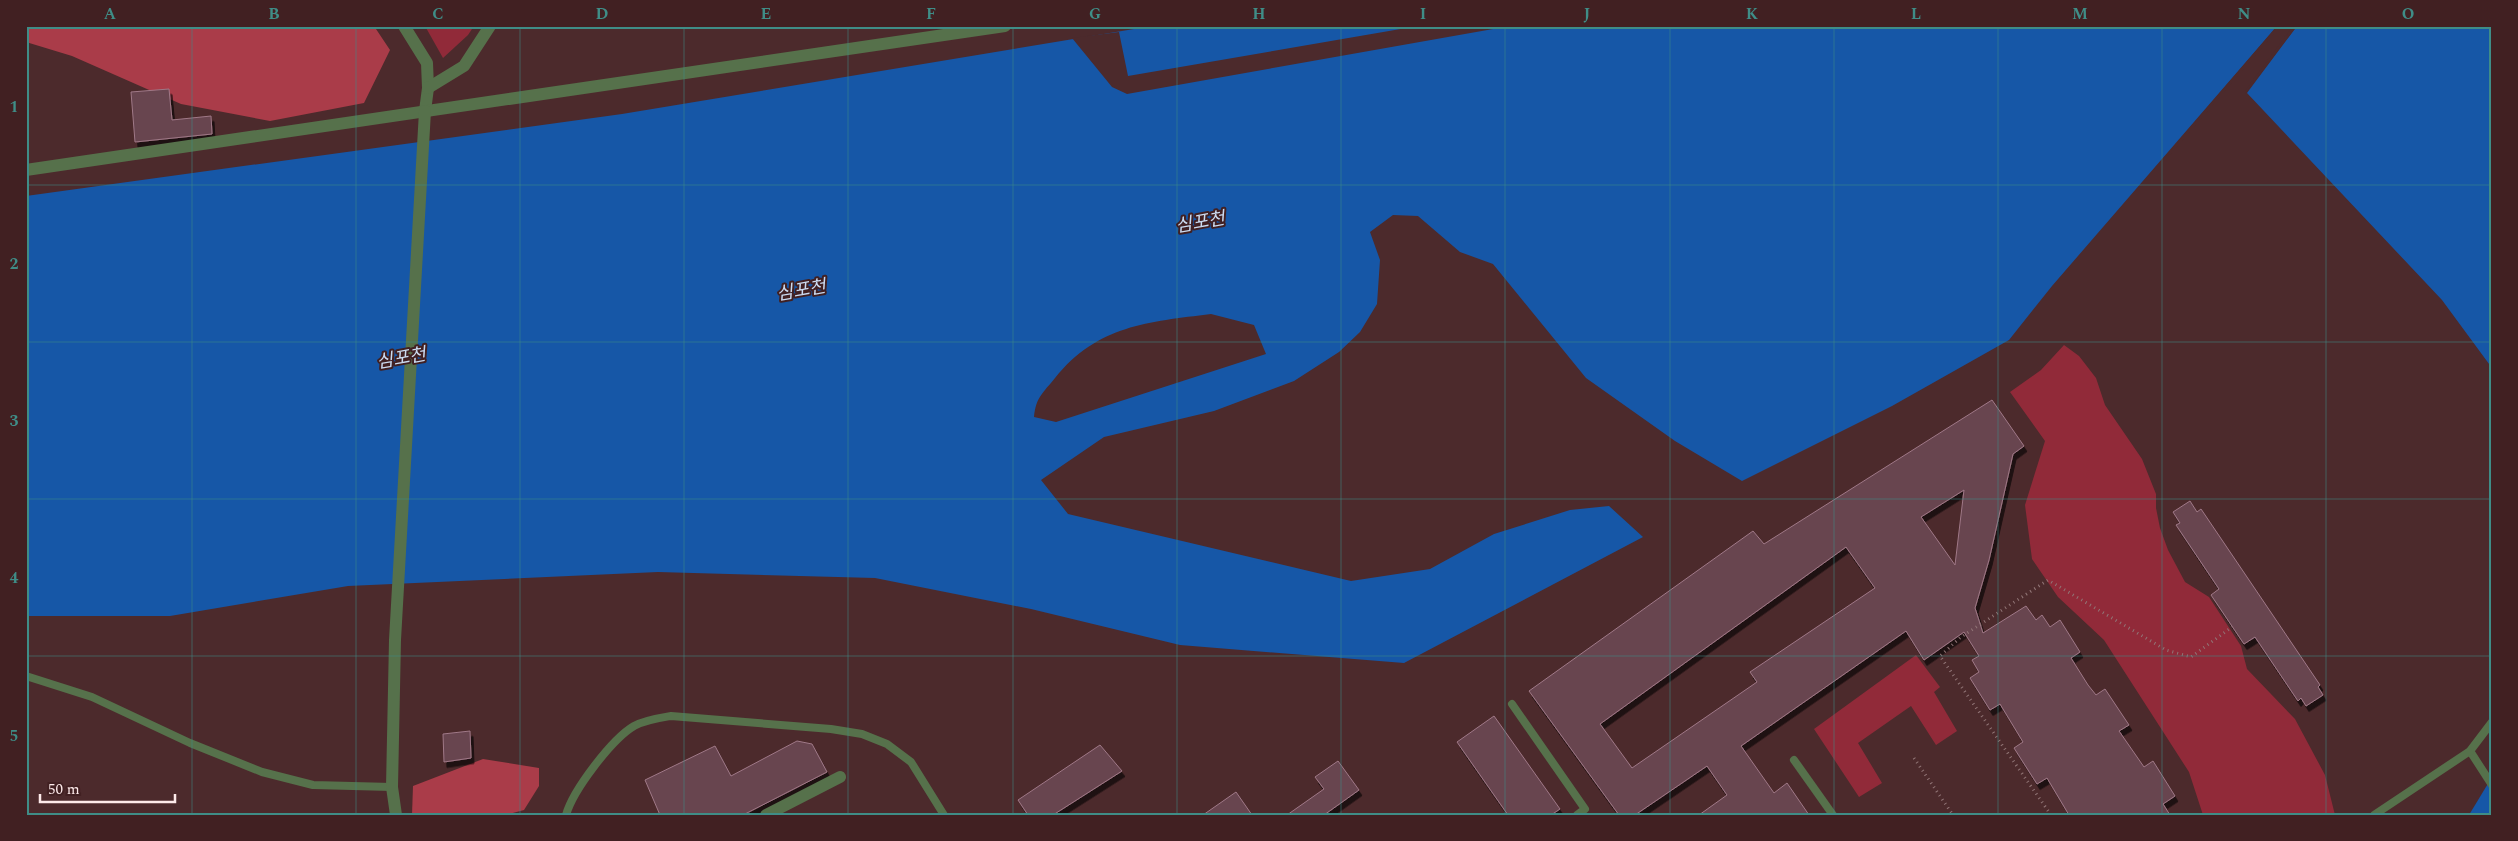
<svg xmlns="http://www.w3.org/2000/svg" width="2518" height="841" viewBox="0 0 2518 841" font-family="Spectral,'Noto Sans KR',serif">
	<defs>
		<filter id="shadow"><feDropShadow dx="3" dy="5.5" stdDeviation="0" flood-color="#0009"/></filter>
	</defs>
	<rect width="100%" height="100%" fill="#4c2a2c"/>
	<g fill="#912a39">
		<polygon points="425,26 474,26 468,35 443,58"/>
		<polygon points="2064,345 2079,356 2096,378 2105,405 2142,459 2156,494 2156,508 2160,528 2168,550 2185,582 2209,597 2241,646 2247,669 2295,719 2325,775 2335,815 2203,815 2189,772 2104,640 2058,597 2032,559 2025,505 2045,441 2010,392 2041,370"/>
		<polygon points="1916,655 1940,687 1934,692 1957,731 1936,745 1911,706 1858,743 1882,783 1859,797 1814,729"/>
	</g>
	<g fill="#aa3c49">
		<polygon points="26,26 374,26 390,50 364,103 270,121 181,104 72,56 26,42"/>
		<polygon points="483,759 539,768 539,786 524,810 505,815 412,815 413,786"/>
	</g>
	<g fill="#1657a7" fill-rule="evenodd">
		<path d="M1152,26H2277L2052,286L2009,340L1892,406L1742,481L1675,441L1586,378L1493,264L1460,252L1418,216L1393,215L1370,232L1380,260L1377,304L1360,332L1339,352L1294,381L1214,411L1104,437L1041,480L1068,514L1351,581L1430,569L1494,534L1570,510L1609,506L1643,537L1404,663L1180,645L1031,609L875,578L658,572L348,586L170,616H26V196L622,114ZM1211,314L1254,325L1266,354L1056,422L1034,417C1036,397 1043,393 1055,378C1098,325 1148,322 1211,314Z"/>
		<polygon points="2297,26 2492,26 2492,368 2442,300 2247,93"/>
		<polygon points="2492,777 2492,815 2469,815"/>
	</g>
	<g fill="#4c2a2c">
		<polygon points="1418,26 1510,26 1127,94 1112,87 1072,38 1119,32 1128,76"/>
		<polygon points="2277,26 2279,28 2171,154 2166,156"/>
		<polygon points="2293,26 2297,26 2245,94 2245,91"/>
	</g>
	<g fill="#674450" stroke="#a07987" fill-rule="evenodd" filter="url(#shadow)">
		<polygon points="169,89 172,120 211,116 212,134 135,142 131,92"/>
		<path d="M1992,400L2024,446L2013,454L1989,560L1975,608L1983,633L2026,606L2036,620L2042,615L2050,627L2060,620L2080,652L2071,658L2088,685L2096,695L2105,689L2129,725L2119,731L2144,767L2153,761L2175,796L2163,804L2170,815H2069L2047,778L2037,784L2014,748L2023,742L2000,704L1990,710L1970,678L1979,672L1972,660L1979,656L1964,632L1924,660L1906,631L1741,746L1774,793L1787,783L1809,815H1699L1727,795L1707,766L1635,815H1619L1529,691L1753,531L1764,544ZM1964,490L1955,565L1921,517ZM1846,547L1875,588L1750,672L1757,682L1632,768L1600,724Z"/>
		<polygon points="2190,501 2197,512 2201,509 2320,685 2318,687 2323,695 2306,706 2301,698 2298,701 2255,637 2244,644 2211,595 2219,589 2176,525 2180,523 2173,512"/>
		<polygon points="1494,716 1560,809 1551,815 1508,815 1457,742"/>
		<polygon points="470,731 471,758 444,762 443,734"/>
		<polygon points="797,741 812,744 827,772 743,815 660,815 645,780 715,746 731,776"/>
		<polygon points="1100,745 1122,771 1053,815 1028,815 1018,800"/>
		<polygon points="1338,761 1359,790 1324,815 1287,815 1324,789 1315,777"/>
		<polygon points="1236,792 1252,815 1203,815"/>
	</g>
	<g fill="none" stroke-linecap="round" stroke-linejoin="round">
		<g stroke="#927677" stroke-width="3" stroke-dasharray="1 4" stroke-linecap="butt">
			<polyline points="1914,758 1953,815"/>
			<polyline points="2051,815 1940,656 1961,637 2048,580 2166,650 2191,657 2232,627"/>
		</g>
		<g stroke="#56714b" stroke-width="8">
			<polyline points="26,676 92,697 190,743 262,772 313,785 392,787"/>
			<polyline points="1512,704 1585,809 1577,815"/>
			<polyline points="2470,751 2492,785"/>
			<polyline points="1794,760 1833,815"/>
			<path d="M566,815C573,790 612,739 634,726C645,720 659,718 671,716L831,729L862,734L887,744L911,762L944,815"/>
			<polyline points="2374,815 2470,751 2492,722"/>
		</g>
		<g stroke="#56714b" stroke-width="12">
			<polyline points="404,26 427,63 428,88 425,111"/>
			<polyline points="428,88 464,66 490,26"/>
			<polyline points="766,815 840,777"/>
		</g>
		<g stroke="#56714b" stroke-width="12">
			<polyline points="26,170 1005,26"/>
			<polyline points="396,815 392,787 395,640 425,111"/>
		</g>
	</g>
	<path fill="none" stroke="#3f8d87" stroke-width="1" stroke-opacity="0.55" d="M192,26V815M356,26V815M520,26V815M684,26V815M848,26V815M1013,26V815M1177,26V815M1341,26V815M1505,26V815M1670,26V815M1834,26V815M1998,26V815M2162,26V815M2326,26V815M26,185H2492M26,342H2492M26,499H2492M26,656H2492"/>
	<g text-anchor="middle" stroke-width="4" stroke-linejoin="round" paint-order="stroke">
		<g font-size="18" font-style="italic" fill="#cbdbf1" stroke="#412022">
			<text transform="translate(1200 222) rotate(-10)" y="6">심포천</text>
			<text transform="translate(801 290) rotate(-10)" y="6">심포천</text>
			<text transform="translate(401 358) rotate(-10)" y="6">심포천</text>
		</g>
	</g>
	<rect width="2518" height="841" fill="none" stroke="#412022" stroke-width="55"/>
	<path d="M40 794v8h135v-8" fill="none" stroke="#fdeaea" stroke-width="2.5"/>
	<text x="48" y="794" font-size="15" fill="#fdeaea" stroke="#412022" stroke-width="4" paint-order="stroke">50 m</text>
	<rect x="28" y="28" width="2462" height="786" fill="none" stroke="#3f8d87" stroke-width="2"/>
	<g font-size="16" text-anchor="middle" font-weight="bold" fill="#3f8d87">
		<text x="110" y="19">A</text>
		<text x="274" y="19">B</text>
		<text x="438" y="19">C</text>
		<text x="602" y="19">D</text>
		<text x="766" y="19">E</text>
		<text x="931" y="19">F</text>
		<text x="1095" y="19">G</text>
		<text x="1259" y="19">H</text>
		<text x="1423" y="19">I</text>
		<text x="1587" y="19">J</text>
		<text x="1752" y="19">K</text>
		<text x="1916" y="19">L</text>
		<text x="2080" y="19">M</text>
		<text x="2244" y="19">N</text>
		<text x="2408" y="19">O</text>
		<text x="14" y="112">1</text>
		<text x="14" y="269">2</text>
		<text x="14" y="426">3</text>
		<text x="14" y="583">4</text>
		<text x="14" y="741">5</text>
	</g>
</svg>
